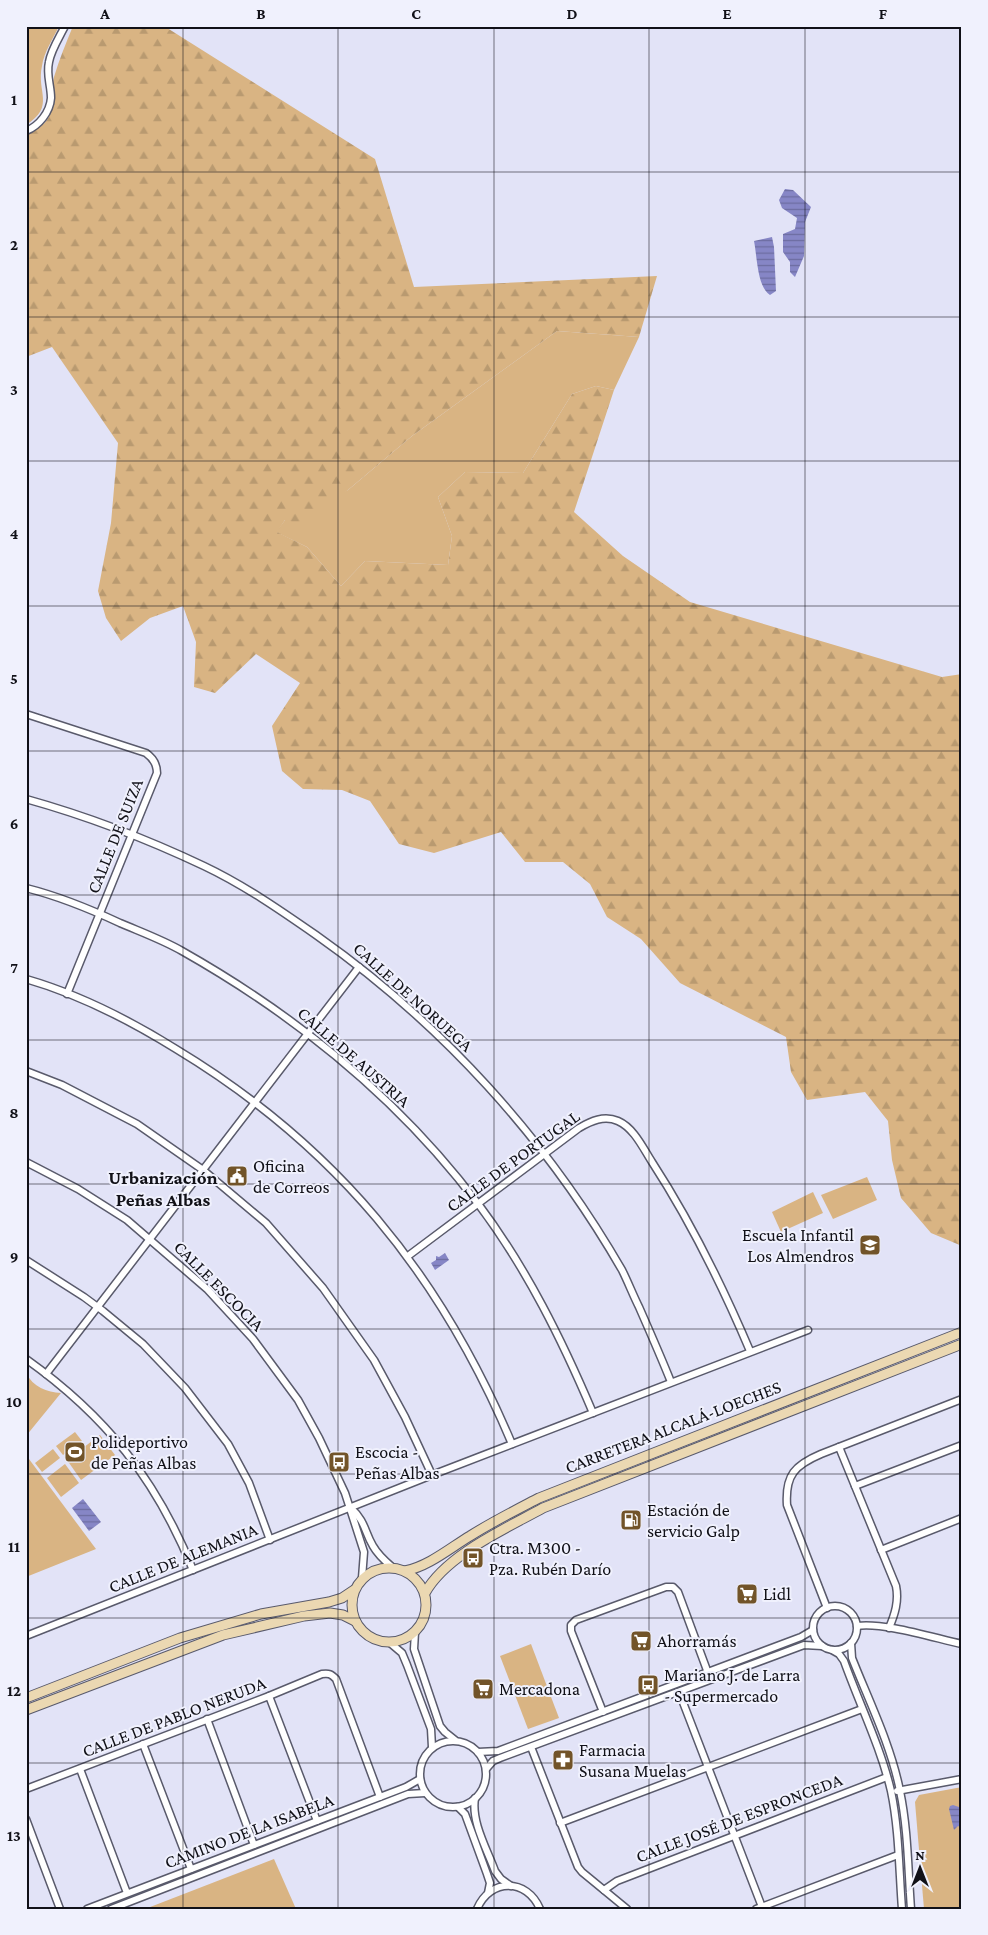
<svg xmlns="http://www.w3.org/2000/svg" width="988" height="1935" viewBox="0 0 988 1935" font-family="'Crimson Pro',serif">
	<defs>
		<pattern id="forest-firs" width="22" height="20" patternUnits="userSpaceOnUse" patternTransform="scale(1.25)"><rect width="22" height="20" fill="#d9b483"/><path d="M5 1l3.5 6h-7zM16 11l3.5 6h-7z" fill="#b99a70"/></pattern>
		<pattern id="water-rules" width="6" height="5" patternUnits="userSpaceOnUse" patternTransform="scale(1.25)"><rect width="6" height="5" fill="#8686c6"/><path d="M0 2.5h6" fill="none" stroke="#6c6ca0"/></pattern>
	</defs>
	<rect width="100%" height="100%" fill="#e2e3f7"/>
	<g fill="#d9b483">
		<path d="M26,26H59C53,39 44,52 42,66C36,92 56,106 26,125Z"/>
		<polygon points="557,331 639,337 614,390 596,386 572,394 523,473 465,472 438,497 452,536 448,565 365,561 341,586 307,547 276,532 285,520 348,490 412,436"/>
		<polygon points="867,1177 877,1200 833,1219 821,1195"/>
		<polygon points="813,1192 823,1213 781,1232 772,1212"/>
		<path d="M26,1373C33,1387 47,1392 61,1393L26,1436Z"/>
		<polygon points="75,1432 82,1441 63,1455 56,1446"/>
		<polygon points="100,1435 115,1455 81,1480 67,1460"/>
		<polygon points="53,1449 60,1458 42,1472 35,1463"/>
		<polygon points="26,1455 96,1549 26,1577"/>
		<polygon points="65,1464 79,1483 61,1497 47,1478"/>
		<polygon points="531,1644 559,1718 528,1729 500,1656"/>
		<polygon points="962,1787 962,1909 924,1909 915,1802 919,1795"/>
		<polygon points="274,1859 296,1909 145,1909"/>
	</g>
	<path fill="url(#forest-firs)" d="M73,26H164L375,159L414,287L657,276L639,337L557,331L412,436L348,490L303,525L285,520L277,532L307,547L341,586L365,561L448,565L452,536L438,497L465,472L523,473L572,394L596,386L614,390L574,512L623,556L690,602L942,677L962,674V1246L931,1233L901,1198L892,1160L888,1121L865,1092L807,1100L791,1072L786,1037L680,983L641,939L607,917L590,884L563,862H525L501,832L434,853L399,844L370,801L342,790L303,789L282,771L272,726L300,683L256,654L215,693L194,687L196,642L183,606L150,618L121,641L106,618L98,591L111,523L118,443L52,347L26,357V134C61,120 48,105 54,77C59,60 66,43 73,26Z"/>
	<g fill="url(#water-rules)">
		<polygon points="785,189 793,190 811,207 805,222 804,256 795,277 790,272 790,262 783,252 783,234 795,229 797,218 782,208 779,200"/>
		<path d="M772,237L774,247L776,291L770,295C757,287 757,255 754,241Z"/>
		<polygon points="445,1253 449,1260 435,1270 431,1263 436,1260 436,1256 439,1257"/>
		<polygon points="83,1499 101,1522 89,1531 72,1508"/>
		<polygon points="953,1805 962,1808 962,1828 958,1826 954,1830 949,1809 950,1806"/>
	</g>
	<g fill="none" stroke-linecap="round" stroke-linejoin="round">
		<g stroke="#595a6b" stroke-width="9">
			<g id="street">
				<path d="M26,131C39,126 50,112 51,98C51,85 46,75 49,62C51,50 59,38 65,26"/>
				<path d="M26,714L146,753C153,758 157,764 157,773L67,994"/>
				<path d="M26,799C87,816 147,839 204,866C244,885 280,910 316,935C441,1023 546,1138 622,1270C628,1282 633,1295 639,1307C650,1332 661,1357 671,1382"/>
				<path d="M26,888C58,896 90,909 120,923C141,932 163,940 182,951C297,1016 400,1100 479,1205C527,1269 562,1340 593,1413"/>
				<path d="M26,979C78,994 131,1021 176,1049C335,1145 440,1273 512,1444"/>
				<polyline points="26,1071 62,1085 137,1124 203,1170 266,1223 323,1288 374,1360 405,1417 432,1475"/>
				<polyline points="26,1162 78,1189 127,1220 207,1289 253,1339 298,1400 319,1438 345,1493 364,1552 362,1578"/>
				<path d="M408,1256L579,1128C591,1121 604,1115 618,1121C634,1128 643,1148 652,1162C691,1222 722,1285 750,1351"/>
				<polyline points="26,1260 84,1297 103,1311 143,1344 185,1388 228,1444 249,1483 270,1540"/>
				<path d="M26,1359C106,1416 156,1479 193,1570"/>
				<polyline points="46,1374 359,967"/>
				<path d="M839,1447L896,1586C899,1601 895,1614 889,1628"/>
				<polyline points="855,1486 962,1445"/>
				<path d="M351,1508C366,1522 364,1531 373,1546C378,1555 385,1561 392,1567"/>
				<polyline points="881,1550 962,1518"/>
				<circle cx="835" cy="1628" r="22"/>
				<path d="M827,1608L787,1505C785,1475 795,1465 821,1454L962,1399"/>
				<path d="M857,1626C883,1622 934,1638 962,1644"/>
				<polyline points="415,1632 414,1649 440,1726 445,1732 455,1740"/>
				<polyline points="26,1636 432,1475 808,1330"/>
				<polyline points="389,1642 402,1653 407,1665 431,1729 432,1747"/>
				<path d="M851,1643L852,1658C869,1701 891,1745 900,1791C908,1829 908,1869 911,1909"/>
				<path d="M832,1650L839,1654L844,1661C859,1703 881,1748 891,1791C899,1829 899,1870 902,1909"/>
				<polyline points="679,1692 762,1907"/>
				<polyline points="269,1696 317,1821"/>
				<polyline points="603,1712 571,1631 571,1625 576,1620 666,1587 673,1587 678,1592 708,1673"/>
				<polyline points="207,1719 254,1845"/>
				<circle cx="453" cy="1774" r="33"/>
				<polyline points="143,1744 191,1869"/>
				<polyline points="531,1747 578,1867 582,1872 627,1909"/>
				<polyline points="478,1752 498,1751 801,1637 813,1630"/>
				<polyline points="80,1769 127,1893"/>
				<polyline points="486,1769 493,1761 500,1758 804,1645 822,1646"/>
				<path d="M26,1789L269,1696L322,1674C329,1673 331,1674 336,1679L380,1797"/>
				<polyline points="897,1791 962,1779"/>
				<path d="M475,1798C471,1822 487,1849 495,1871L501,1879L511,1886"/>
				<polyline points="458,1807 465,1814 487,1874 490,1883 488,1893"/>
				<polyline points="26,1819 60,1909"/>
				<polyline points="560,1823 862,1709"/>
				<polyline points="604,1890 617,1881 887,1777"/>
				<polyline points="87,1909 406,1787 420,1779"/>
				<polyline points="111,1909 408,1794 425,1793"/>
				<path d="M477,1909C490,1878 527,1878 540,1909"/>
				<polyline points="756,1909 898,1855"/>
			</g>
		</g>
		<g stroke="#595a6b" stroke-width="11">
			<g id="secondary">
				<circle cx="389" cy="1605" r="37"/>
				<path d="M405,1571C429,1566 450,1548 470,1536C492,1522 516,1510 539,1498L962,1332"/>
				<path d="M425,1593C446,1555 505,1529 543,1508L962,1344"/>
				<polyline points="26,1698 180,1638 261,1614 329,1602 342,1598 354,1590"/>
				<polyline points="26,1710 223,1635 304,1616 330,1613 343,1615 355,1621"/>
			</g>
		</g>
		<use href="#street" stroke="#fff" stroke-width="6"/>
		<use href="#secondary" stroke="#ebd8b2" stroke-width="9"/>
	</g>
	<path fill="none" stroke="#111118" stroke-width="1" stroke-opacity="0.55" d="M183,26V1909M338,26V1909M494,26V1909M649,26V1909M805,26V1909M26,172H962M26,317H962M26,461H962M26,606H962M26,751H962M26,895H962M26,1040H962M26,1184H962M26,1329H962M26,1474H962M26,1618H962M26,1763H962"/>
	<defs>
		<g id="civic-square" transform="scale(1.125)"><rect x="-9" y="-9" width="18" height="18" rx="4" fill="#725429" stroke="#f0f1fd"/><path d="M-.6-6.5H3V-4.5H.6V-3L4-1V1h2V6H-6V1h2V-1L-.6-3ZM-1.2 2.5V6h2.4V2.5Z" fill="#fff"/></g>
		<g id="school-square" transform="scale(1.125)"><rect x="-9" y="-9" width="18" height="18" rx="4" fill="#725429" stroke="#f0f1fd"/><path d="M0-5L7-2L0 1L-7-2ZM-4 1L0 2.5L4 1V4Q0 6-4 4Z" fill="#fff"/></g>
		<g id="stadium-square" transform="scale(1.125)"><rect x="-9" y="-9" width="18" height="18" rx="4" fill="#725429" stroke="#f0f1fd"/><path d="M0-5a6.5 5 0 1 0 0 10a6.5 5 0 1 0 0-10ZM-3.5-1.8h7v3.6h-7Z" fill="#fff"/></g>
		<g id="bus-square" transform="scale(1.125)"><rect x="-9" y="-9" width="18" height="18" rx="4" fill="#725429" stroke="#f0f1fd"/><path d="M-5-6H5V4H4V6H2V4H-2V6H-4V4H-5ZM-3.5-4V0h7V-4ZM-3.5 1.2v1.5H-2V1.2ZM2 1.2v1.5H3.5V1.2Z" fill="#fff"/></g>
		<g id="fuel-square" transform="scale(1.125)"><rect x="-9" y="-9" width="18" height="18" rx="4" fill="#725429" stroke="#f0f1fd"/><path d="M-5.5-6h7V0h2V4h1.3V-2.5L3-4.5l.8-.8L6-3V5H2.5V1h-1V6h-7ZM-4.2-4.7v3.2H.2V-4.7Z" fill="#fff"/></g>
		<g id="supermarket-square" transform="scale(1.125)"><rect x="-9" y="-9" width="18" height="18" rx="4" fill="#725429" stroke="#f0f1fd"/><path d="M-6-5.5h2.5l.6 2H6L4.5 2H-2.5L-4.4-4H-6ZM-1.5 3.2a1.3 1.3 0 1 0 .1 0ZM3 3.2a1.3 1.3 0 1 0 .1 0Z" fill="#fff"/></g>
		<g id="pharmacy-square" transform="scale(1.125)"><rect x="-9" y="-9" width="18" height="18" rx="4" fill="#725429" stroke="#f0f1fd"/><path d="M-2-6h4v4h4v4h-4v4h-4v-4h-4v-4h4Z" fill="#fff"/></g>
	</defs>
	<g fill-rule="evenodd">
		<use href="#civic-square" x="237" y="1176"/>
		<use href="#school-square" x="870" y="1245"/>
		<use href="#stadium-square" x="75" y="1452"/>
		<use href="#bus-square" x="339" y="1462"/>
		<use href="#fuel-square" x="631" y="1520"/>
		<use href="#bus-square" x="473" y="1558"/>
		<use href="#supermarket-square" x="747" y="1594"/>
		<use href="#supermarket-square" x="641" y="1641"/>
		<use href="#bus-square" x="648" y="1685"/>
		<use href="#supermarket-square" x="483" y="1689"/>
		<use href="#pharmacy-square" x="563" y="1760"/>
	</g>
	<g text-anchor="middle" stroke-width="4" stroke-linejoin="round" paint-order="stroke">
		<g font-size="18" fill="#111118" stroke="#f0f1fd">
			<text transform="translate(115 836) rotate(-68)" y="6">CALLE DE SUIZA</text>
			<text transform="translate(413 997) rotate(42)" y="6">CALLE DE NORUEGA</text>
			<text transform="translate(354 1057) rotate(41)" y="6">CALLE DE AUSTRIA</text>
			<text transform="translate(513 1161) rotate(-36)" y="6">CALLE DE PORTUGAL</text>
			<text transform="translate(219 1286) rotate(45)" y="6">CALLE ESCOCIA</text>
			<text transform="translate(673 1427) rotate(-21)" y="6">CARRETERA ALCALÁ-LOECHES</text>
			<text transform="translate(183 1558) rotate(-22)" y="6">CALLE DE ALEMANIA</text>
			<text transform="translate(174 1717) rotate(-21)" y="6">CALLE DE PABLO NERUDA</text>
			<text transform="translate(739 1818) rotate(-21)" y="6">CALLE JOSÉ DE ESPRONCEDA</text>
			<text transform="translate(249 1831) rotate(-21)" y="6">CAMINO DE LA ISABELA</text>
		</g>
		<g font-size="18" fill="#111118" stroke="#f0f1fd" text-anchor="start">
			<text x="253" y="1172">Oficina<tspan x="253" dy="21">de Correos</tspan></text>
			<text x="854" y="1241" text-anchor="end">Escuela Infantil<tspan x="854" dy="21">Los Almendros</tspan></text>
			<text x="91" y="1448">Polideportivo<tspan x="91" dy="21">de Peñas Albas</tspan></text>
			<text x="355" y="1458">Escocia -<tspan x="355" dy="21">Peñas Albas</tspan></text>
			<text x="647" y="1516">Estación de<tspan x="647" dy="21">servicio Galp</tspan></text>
			<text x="489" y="1554">Ctra. M300 -<tspan x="489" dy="21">Pza. Rubén Darío</tspan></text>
			<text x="763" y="1600">Lidl</text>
			<text x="657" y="1647">Ahorramás</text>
			<text x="664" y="1681">Mariano J. de Larra<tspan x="664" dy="21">- Supermercado</tspan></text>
			<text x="499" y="1695">Mercadona</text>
			<text x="579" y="1756">Farmacia<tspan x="579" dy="21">Susana Muelas</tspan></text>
		</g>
		<g font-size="19" font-weight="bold" fill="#111118" stroke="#f0f1fd">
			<text x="163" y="1184">Urbanización<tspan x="163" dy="22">Peñas Albas</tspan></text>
		</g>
	</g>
	<rect width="988" height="1935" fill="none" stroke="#f0f1fd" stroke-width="55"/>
	<g transform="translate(920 1868)" stroke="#f0f1fd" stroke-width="4" paint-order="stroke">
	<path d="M0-4L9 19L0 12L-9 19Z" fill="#111118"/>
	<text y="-8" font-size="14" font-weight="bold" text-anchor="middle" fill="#111118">N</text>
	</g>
	<rect x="28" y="28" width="932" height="1880" fill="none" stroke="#111118" stroke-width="2"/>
	<g font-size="16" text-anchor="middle" font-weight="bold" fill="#111118">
		<text x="105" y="19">A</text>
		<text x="261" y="19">B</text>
		<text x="416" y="19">C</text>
		<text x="572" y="19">D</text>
		<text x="727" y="19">E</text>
		<text x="883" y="19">F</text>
		<text x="14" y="105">1</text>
		<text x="14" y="250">2</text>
		<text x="14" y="395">3</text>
		<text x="14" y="539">4</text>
		<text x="14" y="684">5</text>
		<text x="14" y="829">6</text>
		<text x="14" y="973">7</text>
		<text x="14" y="1118">8</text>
		<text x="14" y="1262">9</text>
		<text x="14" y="1407">10</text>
		<text x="14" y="1552">11</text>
		<text x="14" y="1696">12</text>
		<text x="14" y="1841">13</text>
	</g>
</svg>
